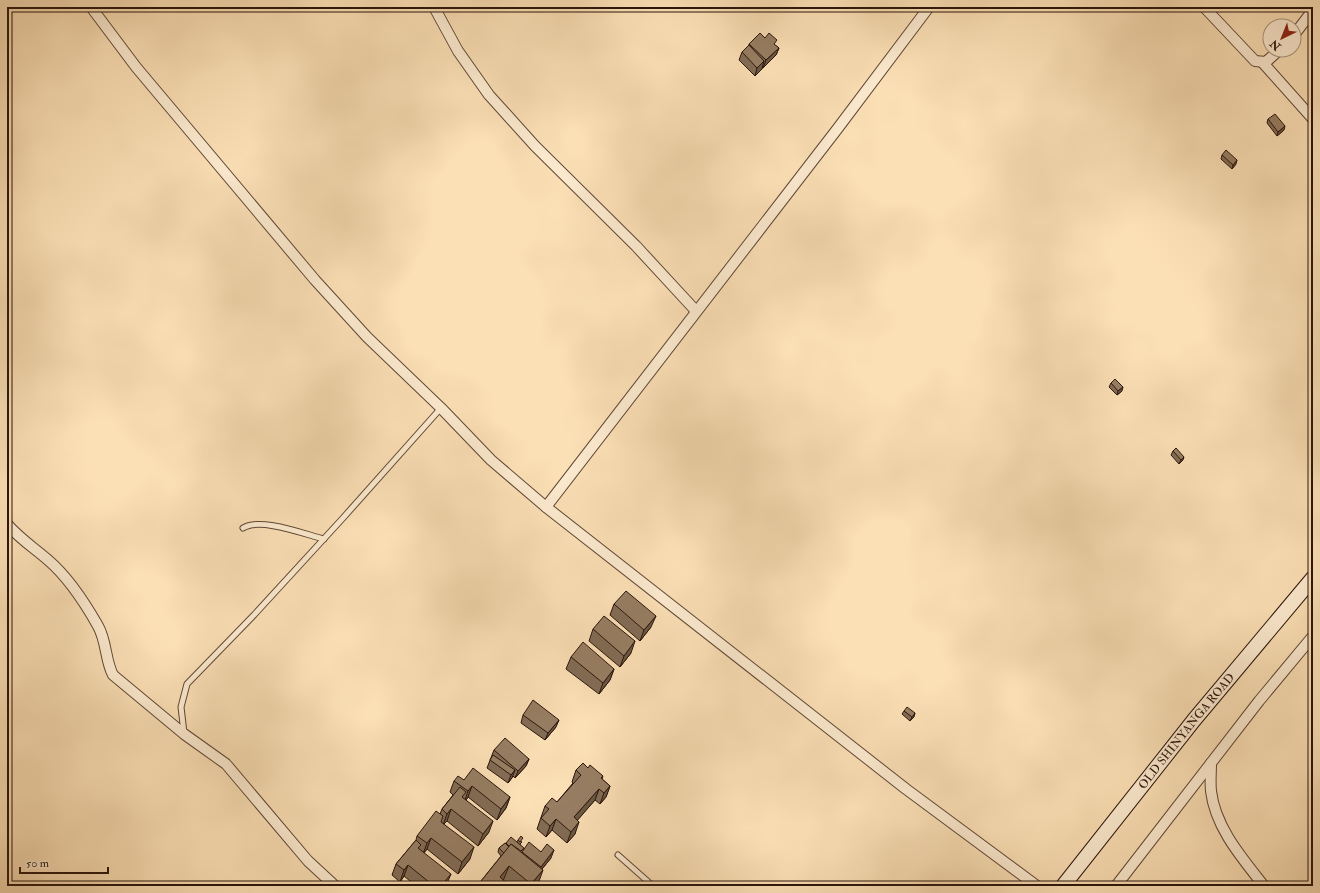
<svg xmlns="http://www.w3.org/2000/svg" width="1320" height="893" viewBox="0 0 1320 893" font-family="'IM FELL Double Pica',serif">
	<rect width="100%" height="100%" fill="#fbdfb5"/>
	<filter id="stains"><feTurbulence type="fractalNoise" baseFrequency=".005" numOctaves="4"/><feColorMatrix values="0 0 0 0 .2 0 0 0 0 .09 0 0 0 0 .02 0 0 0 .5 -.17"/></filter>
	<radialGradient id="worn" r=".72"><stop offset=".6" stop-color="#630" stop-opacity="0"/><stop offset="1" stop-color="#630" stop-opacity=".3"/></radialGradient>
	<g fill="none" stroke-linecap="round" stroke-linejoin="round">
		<g stroke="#5f4836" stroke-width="7">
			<g id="lane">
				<path d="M243,528C260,517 304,534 324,539"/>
				<polyline points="184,733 181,707 187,684 254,615 343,518 441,408"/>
				<polyline points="618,855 653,886"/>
			</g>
		</g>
		<g stroke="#5f4836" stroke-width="12">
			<g id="street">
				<polyline points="91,7 136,67 315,280 367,337 441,408 491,460 546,507 906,789 1037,886"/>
				<polyline points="434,7 458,51 489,95 535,146 636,246 696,311"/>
				<polyline points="1204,7 1255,61 1266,62 1279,50"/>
				<polyline points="1294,35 1313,10"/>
				<polyline points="1263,63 1313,119"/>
				<polyline points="546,507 838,128 929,7"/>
				<path d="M7,524C19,538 34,548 48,560C68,577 85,603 98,626C107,642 105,660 113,675L184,734L226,764L308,861L335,886"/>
				<path d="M1211,763C1211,772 1210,782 1211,791C1215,827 1242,858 1264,886"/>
				<polyline points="1116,886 1259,701 1313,636"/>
			</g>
		</g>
		<g stroke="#2b150b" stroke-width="16">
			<g id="secondary">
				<path id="s1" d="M1063,886L1194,720L1313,578"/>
			</g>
		</g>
		<use href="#lane" stroke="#fceacf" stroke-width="5"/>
		<use href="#street" stroke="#fceacf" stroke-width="10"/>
		<use href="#secondary" stroke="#fceacf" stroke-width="14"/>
	</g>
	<g fill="#826c55" stroke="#2b150b">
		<polygon points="765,38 779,48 776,55 763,68 762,67 762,69 755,76 739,60 742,52 749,46 749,44"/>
		<polygon points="1268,119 1284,130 1277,136 1267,123"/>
		<polygon points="1222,155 1236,164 1232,169 1221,159"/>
		<polygon points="1111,383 1122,391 1117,395 1109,387"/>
		<polygon points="1173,451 1183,460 1179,464 1171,455"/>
		<polygon points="614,604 651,627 640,641 610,615"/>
		<polygon points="593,629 631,653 620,667 589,641"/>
		<polygon points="571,657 614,669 610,680 599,694 566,669"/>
		<polygon points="904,711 914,717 910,721 902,714"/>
		<polygon points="523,715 556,727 545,740 521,723"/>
		<polygon points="494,750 529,759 526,766 515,778 513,776 508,783 487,768"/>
		<polygon points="588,768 603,776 602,779 610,786 606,797 600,804 595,800 577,820 575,834 567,843 552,830 546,837 537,829 545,806 557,802 573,783 572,782 576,770"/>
		<polygon points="464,780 510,797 506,808 497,820 468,797 466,800 489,832 478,846 447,821 444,824 470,859 458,874 427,849 424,853 446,886 416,886 404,876 400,882 392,875 396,864 416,840 417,836 440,814 442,809 453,795 450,792 454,781"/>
		<polygon points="518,840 522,842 520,844 523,850 541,852 551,858 542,869 538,884 536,886 477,886 501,856 498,852 499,848 506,843 517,842"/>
	</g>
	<g fill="#6a5845" stroke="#2b150b">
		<polygon points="779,48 776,55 763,68 766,60"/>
		<polygon points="764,61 762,69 755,76 757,68"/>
		<polygon points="1285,126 1284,130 1277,136 1278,132"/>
		<polygon points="1237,160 1236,164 1232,169 1233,165"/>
		<polygon points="1123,387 1122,391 1117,395 1118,391"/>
		<polygon points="1184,457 1183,460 1179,464 1181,460"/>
		<polygon points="656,616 651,627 640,641 644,630"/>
		<polygon points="635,641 631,653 620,667 624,656"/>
		<polygon points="614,669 610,680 599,694 603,683"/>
		<polygon points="915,713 914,717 910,721 912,717"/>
		<polygon points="559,720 556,727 545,740 548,733"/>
		<polygon points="529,759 526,766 515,778 518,771"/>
		<polygon points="515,770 512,778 508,783 511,775"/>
		<polygon points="472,786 468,797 464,803 468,791"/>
		<polygon points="610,786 606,797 600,804 604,793"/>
		<polygon points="599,789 595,800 570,829 574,817"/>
		<polygon points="510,797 506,808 497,820 501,809"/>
		<polygon points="451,809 447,821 443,825 447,814"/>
		<polygon points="556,819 552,830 546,837 550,826"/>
		<polygon points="493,821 489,832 478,846 483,834"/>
		<polygon points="579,822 575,834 567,843 571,832"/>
		<polygon points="431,838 427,849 423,854 427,843"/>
		<polygon points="474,847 470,859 458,874 462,862"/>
		<polygon points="554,850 551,858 538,874 541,867"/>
		<polygon points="408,865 404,876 400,882 404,870"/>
		<polygon points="509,866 503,881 500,877"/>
		<polygon points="543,870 538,884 536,886 530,886 531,884"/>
		<polygon points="451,874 446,886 441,886"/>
	</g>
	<g fill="#977e63" stroke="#2b150b">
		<polygon points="760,33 765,38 769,33 777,40 774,44 779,48 766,60 749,44"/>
		<polygon points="749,45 764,61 757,68 742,52"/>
		<polygon points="1275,114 1285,126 1278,132 1268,119"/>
		<polygon points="1226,150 1237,160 1233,165 1222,155"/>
		<polygon points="1115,379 1123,387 1118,391 1111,383"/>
		<polygon points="1176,448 1184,457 1181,460 1173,451"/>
		<polygon points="626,591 656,616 644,630 614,604"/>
		<polygon points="604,616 635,641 624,656 593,629"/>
		<polygon points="583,642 614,669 603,683 571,657"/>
		<polygon points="533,700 559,720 548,733 523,715"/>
		<polygon points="907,707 915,713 912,717 904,711"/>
		<polygon points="505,738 529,759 518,771 494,750"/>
		<polygon points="493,755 515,770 511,775 490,760"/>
		<polygon points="583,763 588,768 590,765 603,776 601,778 610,786 604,793 599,789 574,817 579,822 571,832 556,819 550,826 541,818 549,809 545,806 552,798 557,802 581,775 576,770"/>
		<polygon points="473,768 510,797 501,809 472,786 468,791 454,781 458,776 464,780"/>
		<polygon points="460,787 466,792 462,797 493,821 483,834 451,809 447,814 442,809"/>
		<polygon points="436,811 443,816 441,822 474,847 462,862 431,838 427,843 417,836"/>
		<polygon points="521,836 523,838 520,842 518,840"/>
		<polygon points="511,837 524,848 521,851 511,844 509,846 506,843"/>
		<polygon points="416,840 421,845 418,848 451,874 441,886 434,886 408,865 404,870 396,864"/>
		<polygon points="529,842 541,852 547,844 554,850 541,867 522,852"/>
		<polygon points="505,843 509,847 504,853 499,848"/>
		<polygon points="511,844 543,870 531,884 509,866 500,877 510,886 477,886"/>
	</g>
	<g text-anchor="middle" stroke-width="4" stroke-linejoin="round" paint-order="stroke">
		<g font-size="12" fill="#2b150b" stroke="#fceacf">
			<text dy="4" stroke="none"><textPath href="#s1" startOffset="198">OLD SHINYANGA ROAD</textPath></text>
		</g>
	</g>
	<rect width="1320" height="893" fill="none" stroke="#fbdfb5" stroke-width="24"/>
	<rect x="8" y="8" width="1304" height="877" fill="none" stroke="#2b150b" stroke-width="2"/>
	<rect x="12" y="12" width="1296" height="869" fill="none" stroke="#2b150b"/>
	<g transform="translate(1282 38) rotate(223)"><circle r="19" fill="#fceacf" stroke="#a89581"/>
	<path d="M0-3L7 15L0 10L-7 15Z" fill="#8f2418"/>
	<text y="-6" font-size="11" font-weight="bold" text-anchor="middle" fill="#2b150b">N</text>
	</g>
	<path d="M20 867v6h88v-6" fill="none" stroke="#2b150b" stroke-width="2"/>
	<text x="26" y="867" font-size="12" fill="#2b150b" stroke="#fceacf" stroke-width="3" paint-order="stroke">50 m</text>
	<rect width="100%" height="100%" filter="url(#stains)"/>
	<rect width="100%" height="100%" fill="url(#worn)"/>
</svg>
